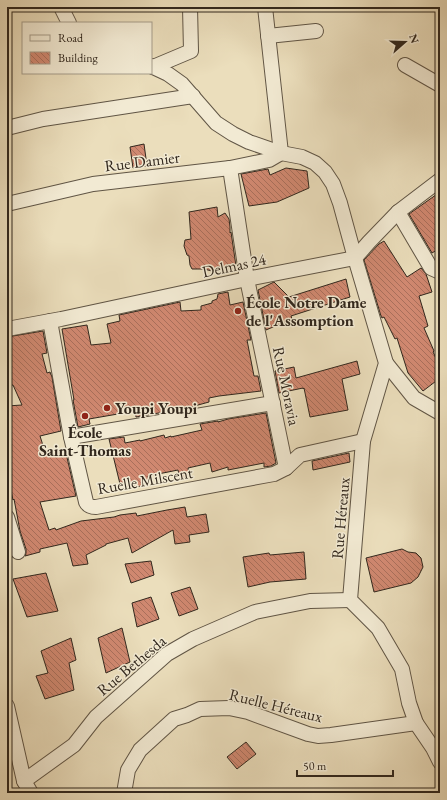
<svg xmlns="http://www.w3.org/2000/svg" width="447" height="800" viewBox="0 0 447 800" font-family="'EB Garamond',serif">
	<defs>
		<pattern id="building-back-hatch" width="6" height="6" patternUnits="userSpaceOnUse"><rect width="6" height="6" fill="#d08870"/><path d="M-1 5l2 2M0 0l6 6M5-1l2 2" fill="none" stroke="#a96f5b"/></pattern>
	</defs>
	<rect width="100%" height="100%" fill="#ebdebc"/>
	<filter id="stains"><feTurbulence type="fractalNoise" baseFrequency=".005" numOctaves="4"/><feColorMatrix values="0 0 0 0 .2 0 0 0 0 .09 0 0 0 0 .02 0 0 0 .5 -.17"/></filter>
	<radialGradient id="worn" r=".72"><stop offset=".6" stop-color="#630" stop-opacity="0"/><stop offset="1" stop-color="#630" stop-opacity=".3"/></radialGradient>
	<g fill="url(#building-back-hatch)" stroke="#31271d">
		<polygon points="144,144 147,166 133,168 130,147"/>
		<polygon points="286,168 307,171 309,188 277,202 249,206 241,174 268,169 270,175"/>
		<polygon points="440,192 440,248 432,253 409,214"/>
		<polygon points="217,207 218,217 225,213 229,219 230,227 230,233 231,232 236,266 233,269 226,269 221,266 212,271 204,269 192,269 190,265 189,256 187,255 184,246 185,240 191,239 189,212"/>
		<polygon points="384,241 407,277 421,268 426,274 432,292 419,296 428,326 424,328 434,351 433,352 440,366 440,378 423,391 408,373 397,338 395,339 384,317 382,318 381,316 364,260 379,244"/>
		<polygon points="346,279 350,297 291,316 292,319 266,330 258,290 274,282 289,297"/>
		<polygon points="228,292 230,305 243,302 251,340 247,340 254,376 258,376 261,391 219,396 209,398 209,402 187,408 136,417 135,411 89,419 90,424 78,427 73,400 74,400 62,329 87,325 91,345 111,343 107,324 120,321 119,315 180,302 181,311 201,310 201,306 212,303 212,301 217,299 218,294"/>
		<polygon points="43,331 47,353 42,354 47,373 50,372 52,377 61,431 40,436 46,455 65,449 76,496 40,502 49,530 55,528 56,530 81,521 114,517 120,515 136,513 137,516 167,510 185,507 187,517 206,514 209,532 189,535 190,542 175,544 173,530 132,553 128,538 106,544 106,545 86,555 88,564 73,566 67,543 40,549 40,552 25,556 26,553 26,549 20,531 14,499 13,500 9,482 11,481 7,470 7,406 22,405 13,385 7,386 7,337"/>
		<polygon points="357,361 360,374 342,379 348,410 310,417 304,388 303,389 303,388 279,393 275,371 294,367 296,378"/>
		<polygon points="266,413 276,463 271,466 264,467 264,463 228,470 228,467 212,472 210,463 188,468 190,477 180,479 178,470 148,476 149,485 135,487 135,486 126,487 125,483 120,484 109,439 124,437 125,443 140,440 140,441 164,435 165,438 171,436 171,437 202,430 200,424 218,421 218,422 228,419"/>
		<polygon points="349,453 350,462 313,470 312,461"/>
		<polygon points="402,549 408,552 416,553 421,558 423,567 418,577 411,583 374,592 366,558"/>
		<polygon points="304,552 306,579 270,582 248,587 243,557 269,553 270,555"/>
		<polygon points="151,561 154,575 131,583 125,564"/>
		<polygon points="46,573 58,611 27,617 13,579"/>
		<polygon points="190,587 198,609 179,616 171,593"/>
		<polygon points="151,597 159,619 137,627 132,603"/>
		<polygon points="122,628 130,662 106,673 98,638"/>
		<polygon points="71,638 76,660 69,663 74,690 45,699 36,676 48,673 41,651"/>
		<polygon points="246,742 256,754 237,769 227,757"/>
	</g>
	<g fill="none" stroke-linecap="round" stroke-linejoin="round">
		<g stroke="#605545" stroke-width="16">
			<g id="minor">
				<polyline points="61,7 69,23"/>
				<polyline points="268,36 316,31"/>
				<polyline points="405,65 440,85"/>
				<polyline points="151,66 168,74 182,84 216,123 233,134 249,142 281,153 302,157 315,163 325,172 333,184 340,203 355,258 386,363 363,441 350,600 378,628 402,669 409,703 416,723 433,748 440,762"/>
				<polyline points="153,67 191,51 190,7"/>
				<polyline points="7,128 43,119 193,96"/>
				<polyline points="230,168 247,279 286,468"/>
				<polyline points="7,204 93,184 230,168 269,160 281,153 265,7"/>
				<polyline points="398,212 431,268 440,272"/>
				<path d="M50,321L71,437L86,502C88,506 91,507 96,507L274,474L286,468L300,455L363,441"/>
				<polyline points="7,329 61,319 247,279 355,258 369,242 398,212 440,180"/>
				<polyline points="386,363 414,398 440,413"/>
				<polyline points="71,437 273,403"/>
				<polyline points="7,517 18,552"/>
				<polyline points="7,706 24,781 31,793"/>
				<polyline points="24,781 74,745 96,717 167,654 193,639 255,612 310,601 350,600"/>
				<polyline points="124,793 128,770 140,750 174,719 187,715 200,709 229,708 248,712 308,734 318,736 331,735 416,723"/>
			</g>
		</g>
		<use href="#minor" stroke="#f2ead3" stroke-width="14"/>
	</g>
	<g fill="#8f2418" stroke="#f2ead3" stroke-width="1.5">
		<circle cx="238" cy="311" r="4"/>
		<circle cx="107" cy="408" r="4"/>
		<circle cx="85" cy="416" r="4"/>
	</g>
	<g text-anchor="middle" stroke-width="3" stroke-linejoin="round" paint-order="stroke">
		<g font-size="16" fill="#31271d" stroke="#f2ead3">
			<text transform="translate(142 161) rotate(-7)" y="6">Rue Damier</text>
			<text transform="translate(234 265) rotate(-12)" y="6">Delmas 24</text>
			<text transform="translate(287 386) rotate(78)" y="6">Rue Moravia</text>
			<text transform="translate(145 480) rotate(-10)" y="6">Ruelle Milscent</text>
			<text transform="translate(340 518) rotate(-85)" y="6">Rue Héreaux</text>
			<text transform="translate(131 665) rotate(-40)" y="6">Rue Bethesda</text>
			<text transform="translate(276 705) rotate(14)" y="6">Ruelle Héreaux</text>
		</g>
		<g font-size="16" font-weight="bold" fill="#31271d" stroke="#f2ead3" text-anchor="start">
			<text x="246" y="308">École Notre Dame<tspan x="246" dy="18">de l'Assomption</tspan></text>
			<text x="115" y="414">Youpi Youpi</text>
			<text x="85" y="438" text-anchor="middle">École<tspan x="85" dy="18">Saint-Thomas</tspan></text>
		</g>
	</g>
	<rect width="447" height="800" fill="none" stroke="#ebdebc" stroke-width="24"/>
	<rect x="8" y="8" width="431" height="784" fill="none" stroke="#31271d" stroke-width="2"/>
	<rect x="12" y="12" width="423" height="776" fill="none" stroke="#31271d"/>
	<rect x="22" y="22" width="130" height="52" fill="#f2ead3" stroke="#a59c8a"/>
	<rect x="30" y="35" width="20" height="6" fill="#f2ead3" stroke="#a59c8a"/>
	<text x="58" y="42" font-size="12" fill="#31271d">Road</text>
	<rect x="30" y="52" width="20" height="12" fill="url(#building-back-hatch)" stroke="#a59c8a"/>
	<text x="58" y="62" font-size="12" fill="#31271d">Building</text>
	<g transform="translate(405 42) rotate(70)" stroke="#f2ead3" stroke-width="3" paint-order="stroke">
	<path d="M0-3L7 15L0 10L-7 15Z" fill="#31271d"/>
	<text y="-6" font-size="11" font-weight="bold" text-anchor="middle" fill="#31271d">N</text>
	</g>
	<path d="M297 770v6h96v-6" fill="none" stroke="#31271d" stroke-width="2"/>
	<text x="303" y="770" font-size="12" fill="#31271d" stroke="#f2ead3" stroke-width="3" paint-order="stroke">50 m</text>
	<rect width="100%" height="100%" filter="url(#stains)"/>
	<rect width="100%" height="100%" fill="url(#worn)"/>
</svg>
